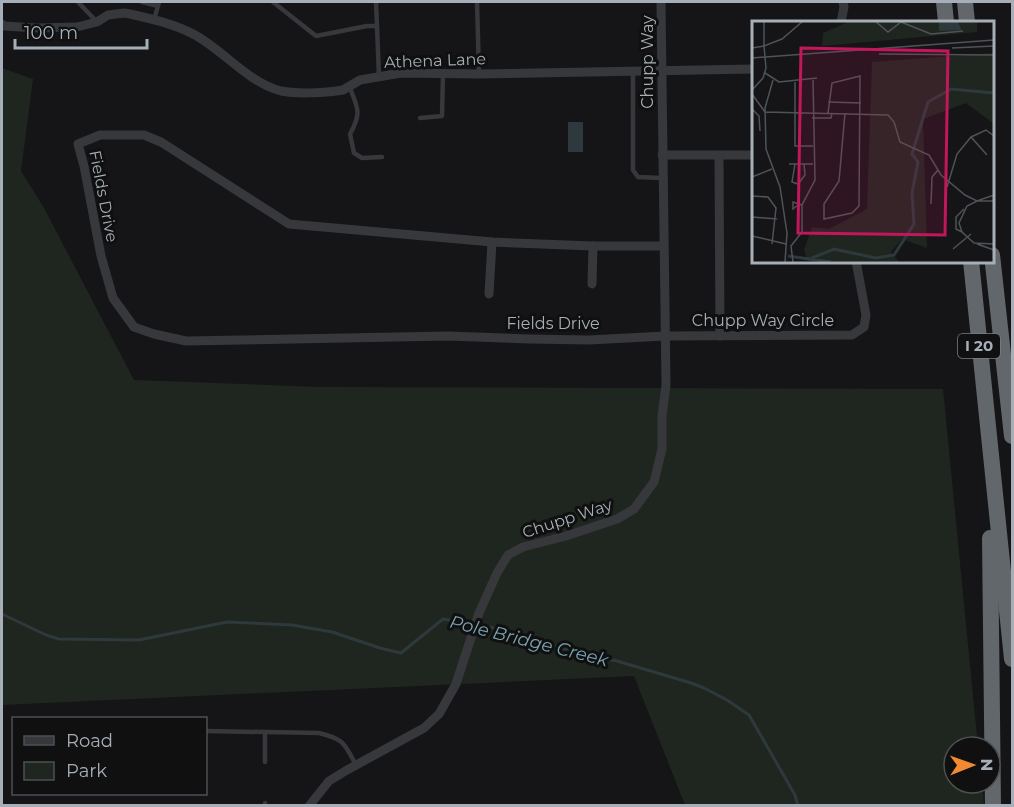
<svg xmlns="http://www.w3.org/2000/svg" width="1014" height="807" viewBox="0 0 1014 807" font-family="Montserrat,sans-serif">
	<rect width="100%" height="100%" fill="#151517"/>
	<polygon fill="#1f261f" points="2,68 33,79 21,171 44,208 134,380 319,387 943,389 978,747 954,747 954,783 982,783 984,805 685,805 634,676 2,705"/>
	<rect fill="#2d393c" x="568" y="122" width="15" height="30"/>
	<g fill="none" stroke-linecap="round" stroke-linejoin="round">
		<polyline stroke="#2d393c" stroke-width="3" points="2,614 46,635 59,639 139,640 227,622 292,625 332,632 380,648 401,653 443,619 490,627 586,655 617,661 691,683 704,688 727,700 749,715 795,795 798,806"/>
		<g stroke="#36383b" stroke-width="4.5">
			<polyline points="78,2 97,22"/>
			<polyline points="142,2 158,6"/>
			<polyline points="273,2 316,36 367,26 377,26"/>
			<polyline points="376,2 379,77"/>
			<polyline points="477,2 479,74"/>
			<polyline points="154,20 159,2"/>
			<polyline points="633,70 633,170 638,177 662,178"/>
			<path d="M349,86C358,108 362,113 350,134L354,153L362,158L382,157"/>
			<polyline points="420,118 442,116 443,73"/>
			<path d="M206,731L319,733C344,739 344,743 356,765"/>
			<polyline points="265,762 265,732"/>
			<polyline points="265,806 265,803"/>
		</g>
		<g stroke="#36383b" stroke-width="9">
			<polyline points="841,22 844,7 843,2"/>
			<path d="M2,24L4,26L37,28L77,27L97,22L108,15L124,13L130,14C152,19 175,24 195,35C224,51 249,83 281,91C295,94 322,93 336,91L343,90L360,80L401,73L479,74L753,69"/>
			<polyline points="662,155 753,155"/>
			<polyline points="719,156 720,336"/>
			<polyline points="663,246 593,246 492,242 289,224 161,142 144,135 100,135 78,144 84,166 101,256 113,298 134,327 154,334 186,341 448,336 530,339 589,340 665,336 852,335 864,327 866,315 856,261"/>
			<polyline points="592,284 593,246"/>
			<polyline points="489,294 492,242"/>
			<polyline points="309,806 329,781 347,770 424,728 439,714 456,684 479,613 497,573 508,555 523,547 566,536 617,519 634,509 654,482 662,449 662,416 666,385 661,2"/>
		</g>
		<g stroke="#62676c" stroke-width="16">
			<polyline points="944,2 946,22"/>
			<polyline points="965,2 967,22"/>
			<polyline points="992,255 1012,436"/>
			<polyline points="971,261 1012,659"/>
			<polyline points="990,538 993,806"/>
		</g>
	</g>
	<g text-anchor="middle" stroke-width="6" stroke-linejoin="round" paint-order="stroke">
		<rect fill="#101011" stroke="#797f85" stroke-width="1.5" x="958" y="334" width="42" height="24" rx="4.5"/>
		<g font-size="15" font-weight="bold" fill="#a6afb7">
			<text x="979" y="351">I 20</text>
		</g>
		<g font-size="16" fill="#a6afb7" stroke="#101011">
			<text transform="translate(435 60) rotate(-2)" y="6">Athena Lane</text>
			<text transform="translate(647 62) rotate(-90)" y="6">Chupp Way</text>
			<text transform="translate(104 196) rotate(79)" y="6">Fields Drive</text>
			<text x="763" y="326">Chupp Way Circle</text>
			<text x="553" y="329">Fields Drive</text>
			<text transform="translate(567 518) rotate(-18)" y="6">Chupp Way</text>
		</g>
		<g font-size="18" font-style="italic" fill="#7da4b2" stroke="#101011">
			<text transform="translate(529 641) rotate(14)" y="6">Pole Bridge Creek</text>
		</g>
	</g>
	<g transform="translate(752 21)">
		<rect width="242" height="242" fill="#151517"/>
		<path d="M225,0V11L70,25L71,12L96,1ZM241,32V102L214,82L171,98L175,227L150,218L139,231L147,241L56,240L52,229L60,206L77,208L115,188L120,41Z" fill="#1f261f"/>
		<path d="M187,0H206L209,9L187,10Z" fill="#2d393c"/>
		<path fill="none" stroke="#2d393c" stroke-width="3" d="M36,235L79,241M60,237L82,228L124,237L142,234L162,203L160,172L166,141L160,133L176,81L199,68L242,72"/>
		<path fill="none" stroke="#4f5357" stroke-width="1.5" d="M12,0V25L30,18L51,0M123,0L136,11L149,1M149,1L179,13L211,10M0,27L12,25L14,47L11,57L0,69M200,27L242,25M127,33L242,34M0,37L242,19M13,52L27,61L65,57M21,59L13,87L14,128L28,166L35,212L33,241M43,61V125H61M0,73L13,91L136,94L142,101L148,121L177,134L189,154L213,174L225,180L242,174M76,81L109,82M0,88L7,95L8,110M76,92L80,62L108,55L107,185L100,192L72,198V183L87,160L93,92M60,97H79L80,92M219,116L234,109L242,115M37,143H61M43,143L40,161L46,163L53,154L52,143M0,156L20,148M195,166L205,133L219,116L235,134M0,175L16,176L24,187L20,223M242,180H225L215,185L207,202L210,211L222,222L242,223M47,183L41,188V181L50,184M179,183L180,156L186,149M0,196L25,198M210,211L204,208V196L212,188M0,215L34,223M225,223L242,229M201,228L219,213M41,241L39,225L50,211V184L63,159L61,59"/>
		<path fill="#c2185b" fill-opacity="0.15" stroke="#c2185b" stroke-width="3" d="M49,27L196,30L193,214L46,212Z"/>
		<rect width="242" height="242" fill="none" stroke="#a6afb7" stroke-width="3"/>
	</g>
	<rect width="1014" height="807" fill="none" stroke="#a6afb7" stroke-width="6"/>
	<rect x="12" y="717" width="195" height="78" fill="#101011" stroke="#4c5053" stroke-width="1.5"/>
	<rect x="24" y="736" width="30" height="9" fill="#36383b" stroke="#4c5053" stroke-width="1.5"/>
	<text x="66" y="747" font-size="18" fill="#a6afb7">Road</text>
	<rect x="24" y="762" width="30" height="18" fill="#1f261f" stroke="#4c5053" stroke-width="1.5"/>
	<text x="66" y="777" font-size="18" fill="#a6afb7">Park</text>
	<g transform="translate(972 765) rotate(89)"><circle r="28" fill="#101011" stroke="#4c5053" stroke-width="1.5"/>
	<path d="M0-4.5L10 22L0 15L-10 22Z" fill="#f28a31"/>
	<text y="-9" font-size="16" font-weight="bold" text-anchor="middle" fill="#a6afb7">N</text>
	</g>
	<path d="M15 39v9h132v-9" fill="none" stroke="#a6afb7" stroke-width="3"/>
	<text x="24" y="39" font-size="18" fill="#a6afb7" stroke="#101011" stroke-width="4.5" paint-order="stroke">100 m</text>
</svg>
